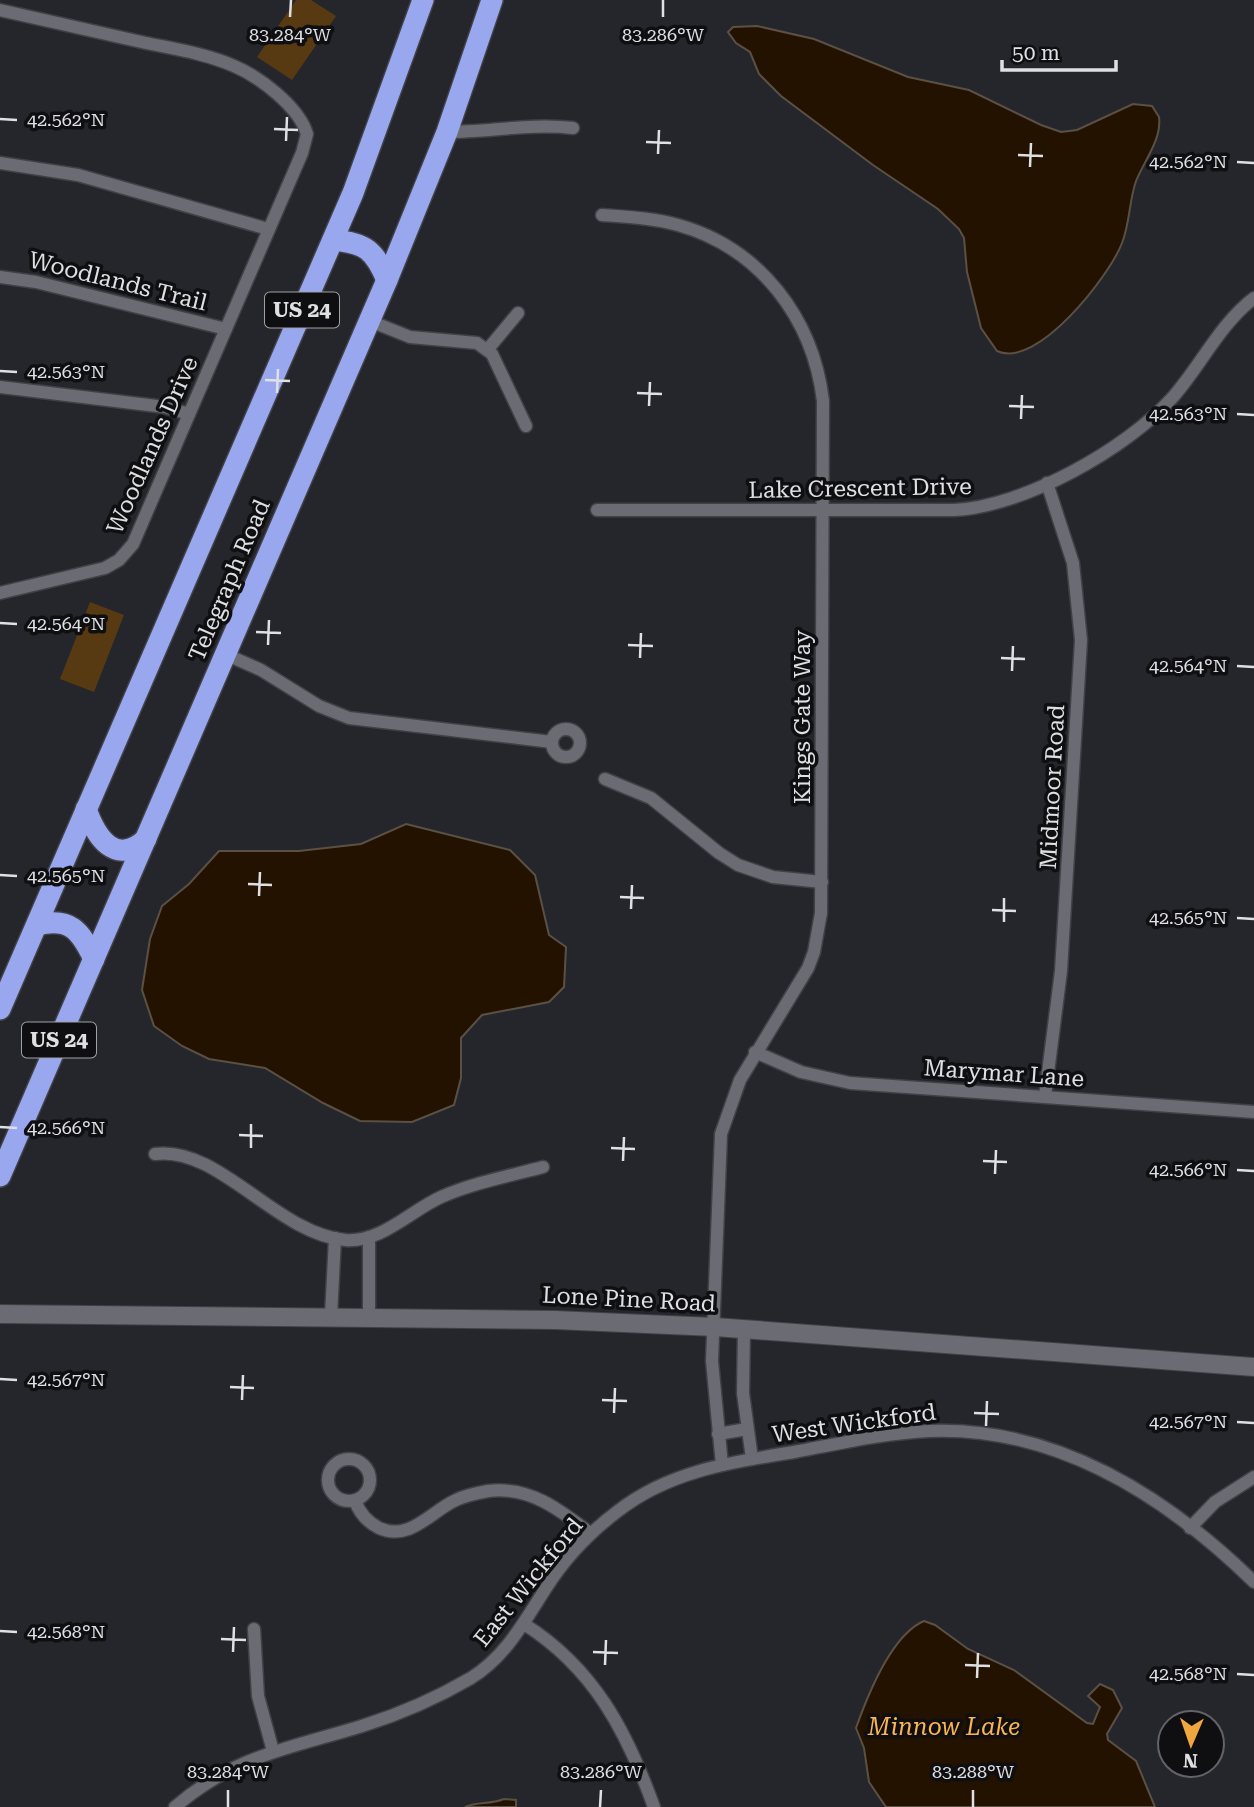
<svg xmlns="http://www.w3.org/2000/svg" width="1254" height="1807" viewBox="0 0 1254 1807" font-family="'Roboto Serif',serif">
	<rect width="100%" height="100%" fill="#25262c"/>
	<g fill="#573a11">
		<polygon points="296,0 311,0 336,16 292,80 257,57"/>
		<polygon points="90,602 124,615 94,692 60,679"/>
	</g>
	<g fill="#231200" stroke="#5b5044" stroke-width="2">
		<path d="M757,26L814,39L908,77L969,90L1041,125L1061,132L1077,130L1133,104L1152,106L1159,117C1162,139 1144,161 1136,181C1129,201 1130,223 1122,243C1110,275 1037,370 997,351L981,328L967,272L964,238L959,229L938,209L873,165L781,96L759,74L750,52L736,43L728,32L733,27Z"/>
		<polygon points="406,824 510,850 535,875 549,935 566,947 564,987 549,1002 482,1015 461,1038 461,1078 454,1105 412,1122 360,1121 323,1103 265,1068 209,1059 182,1046 154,1026 142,990 150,939 162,906 189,884 219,851 299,851 361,844"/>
		<path d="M924,1621L935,1625L968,1649L1014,1670L1087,1723L1093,1724L1100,1707L1088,1696L1100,1684L1113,1690L1122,1708L1107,1734L1108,1740L1136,1761L1155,1807H886L869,1782L864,1748L856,1728C867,1697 891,1635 924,1621Z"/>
		<path d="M504,1799L516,1800V1807H465C478,1801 489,1805 504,1799Z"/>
	</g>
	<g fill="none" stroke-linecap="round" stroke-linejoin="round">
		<g stroke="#404147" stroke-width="15">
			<g id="street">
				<path d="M0,10C49,21 98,32 146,43C175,49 207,54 234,66C260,77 299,107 307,134L302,153L133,544L119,560L105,568L0,593"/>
				<path d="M447,132C490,132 530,123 573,128"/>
				<polyline points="0,163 78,175 268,229"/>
				<path d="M602,215C627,217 653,218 678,225C760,248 813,318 823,401L821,913L814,952L808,968L740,1080L721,1134L712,1361L722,1465"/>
				<polyline points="0,277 36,282 226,329"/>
				<polyline points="370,321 410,337 477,343 492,354 526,426"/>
				<polyline points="488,349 518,313"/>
				<polyline points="0,387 165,407 189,414"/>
				<path d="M597,510H954C1023,507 1127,449 1173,397C1201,365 1220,324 1254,298"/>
				<polyline points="225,654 261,670 319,706 349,718 552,742"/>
				<circle cx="566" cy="743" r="14"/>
				<polyline points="605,779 651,798 719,853 738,865 773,877 822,882"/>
				<polyline points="755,1052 801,1072 850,1083 1254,1112"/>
				<polyline points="1045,1096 1061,971 1081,640 1073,563 1047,483"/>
				<path d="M155,1154C218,1145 277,1234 345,1240C381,1243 410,1211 441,1197C473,1183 509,1176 543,1167"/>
				<polyline points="331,1316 335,1238"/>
				<polyline points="369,1316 369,1237"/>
				<polyline points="744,1330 743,1393 752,1459"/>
				<polyline points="718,1434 747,1429"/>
				<circle cx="349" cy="1480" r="21"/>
				<path d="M355,1501C360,1514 367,1522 379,1528C410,1542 431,1511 456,1500C466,1495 477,1493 488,1491C529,1486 559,1509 590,1533"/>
				<polyline points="1190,1528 1215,1502 1254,1477"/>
				<path d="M524,1624C594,1668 627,1732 654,1807"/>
				<polyline points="254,1629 258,1696 273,1751"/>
				<path d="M175,1807C235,1755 291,1748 362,1726C400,1714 437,1698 471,1678C506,1656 524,1622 546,1588C565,1558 590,1532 618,1511C669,1471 732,1462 794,1452C838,1444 884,1433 929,1431C1056,1426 1167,1497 1254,1582"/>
			</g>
		</g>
		<g stroke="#404147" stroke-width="20">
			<polyline id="secondary" points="0,1314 555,1320 715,1327 1254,1367"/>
		</g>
		<g stroke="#404147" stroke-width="24">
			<g id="highway">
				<path d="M333,240C366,243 374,250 387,280"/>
				<path d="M86,809C96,837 115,867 146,839"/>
				<path d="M37,925C70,917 80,930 94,959"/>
				<polyline points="0,1009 353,193 423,0"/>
				<polyline points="0,1176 387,280 447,132 492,0"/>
			</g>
		</g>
		<use href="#street" stroke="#6a6b73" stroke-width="12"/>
		<use href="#secondary" stroke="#6a6b73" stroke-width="18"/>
		<use href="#highway" stroke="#99a7ef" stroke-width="21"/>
	</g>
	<path fill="none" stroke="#dfe0e4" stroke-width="2.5" d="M290,17L291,0M663,17V0M0,119L17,120M274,129L298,130M286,141L287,117M646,142L671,143M658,154L659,130M1018,155L1043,156M1237,162L1254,163M1030,167L1031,143M0,371L17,372M265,380L290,381M277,393L278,369M637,393L662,394M649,406L650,382M1009,406L1034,407M1237,414L1254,415M1021,419L1022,395M0,623L17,624M256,632L281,633M268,645L269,620M628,645L653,646M640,658L641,633M1001,658L1025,659M1237,666L1254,667M1012,671L1013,646M0,875L17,876M248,884L272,885M259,896L260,872M620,897L644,898M631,909L632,885M992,910L1016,911M1237,918L1254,919M1004,922V898M0,1127L17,1128M239,1135L263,1136M251,1148V1124M611,1148L635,1149M623,1161L624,1137M983,1161L1007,1162M1237,1170L1254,1171M995,1174L996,1150M0,1379L17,1380M230,1387L254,1388M242,1400L243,1375M602,1400L627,1401M614,1413L615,1388M974,1413L999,1414M1237,1422L1254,1423M986,1426L987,1401M0,1631L17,1632M221,1639L246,1640M233,1652L234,1627M593,1652L618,1653M605,1665L606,1640M965,1665L990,1666M1237,1674L1254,1675M977,1678L978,1653M228,1807V1790M600,1807L601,1790M973,1807V1790"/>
	<g text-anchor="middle" stroke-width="7" stroke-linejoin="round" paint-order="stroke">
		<g fill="#0f0f12" stroke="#a1a1a5" stroke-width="2">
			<rect x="265" y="292.5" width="74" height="35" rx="5"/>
			<rect x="22" y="1022.5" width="74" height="35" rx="5"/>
		</g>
		<g font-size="21" font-weight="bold" fill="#dfe0e4">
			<text x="302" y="317">US 24</text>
			<text x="59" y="1047">US 24</text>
		</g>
		<g font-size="23" fill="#dfe0e4" stroke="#0f0f12">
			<text transform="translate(118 281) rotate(14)" y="8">Woodlands Trail</text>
			<text transform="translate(152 445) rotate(-66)" y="8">Woodlands Drive</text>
			<text transform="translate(860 488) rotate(-1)" y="8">Lake Crescent Drive</text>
			<text transform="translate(229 580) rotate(-67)" y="8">Telegraph Road</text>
			<text transform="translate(802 717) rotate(-90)" y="8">Kings Gate Way</text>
			<text transform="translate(1052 787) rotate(-87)" y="8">Midmoor Road</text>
			<text transform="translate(1004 1073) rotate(4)" y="8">Marymar Lane</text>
			<text transform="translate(629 1299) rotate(3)" y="8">Lone Pine Road</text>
			<text transform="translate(854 1423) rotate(-8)" y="8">West Wickford</text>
			<text transform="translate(528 1582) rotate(-51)" y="8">East Wickford</text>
		</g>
		<g font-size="24" font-style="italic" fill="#fdb44e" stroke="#0f0f12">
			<text x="944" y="1735">Minnow Lake</text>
		</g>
	</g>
	<g font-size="18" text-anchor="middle" fill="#dfe0e4" stroke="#0f0f12" stroke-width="7" stroke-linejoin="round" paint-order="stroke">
		<text x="290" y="41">83.284°W</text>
		<text x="663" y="41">83.286°W</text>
		<text x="66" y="126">42.562°N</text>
		<text x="1188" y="168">42.562°N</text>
		<text x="66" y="378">42.563°N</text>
		<text x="1188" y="420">42.563°N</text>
		<text x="66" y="630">42.564°N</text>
		<text x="1188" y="672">42.564°N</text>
		<text x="66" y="882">42.565°N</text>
		<text x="1188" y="924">42.565°N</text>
		<text x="66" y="1134">42.566°N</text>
		<text x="1188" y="1176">42.566°N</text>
		<text x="66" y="1386">42.567°N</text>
		<text x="1188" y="1428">42.567°N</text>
		<text x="66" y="1638">42.568°N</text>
		<text x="1188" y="1680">42.568°N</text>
		<text x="228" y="1778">83.284°W</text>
		<text x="601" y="1778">83.286°W</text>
		<text x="973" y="1778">83.288°W</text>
	</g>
	<g transform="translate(1191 1744) rotate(182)"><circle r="33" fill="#0f0f12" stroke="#626366" stroke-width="2"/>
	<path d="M0-5L12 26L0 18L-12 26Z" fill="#efa73e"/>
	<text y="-10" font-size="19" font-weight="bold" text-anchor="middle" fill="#dfe0e4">N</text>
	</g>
	<path d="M1002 60v10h114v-10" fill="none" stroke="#dfe0e4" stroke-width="3.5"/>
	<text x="1012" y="60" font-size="21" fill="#dfe0e4" stroke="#0f0f12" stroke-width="5" paint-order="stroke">50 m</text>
</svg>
